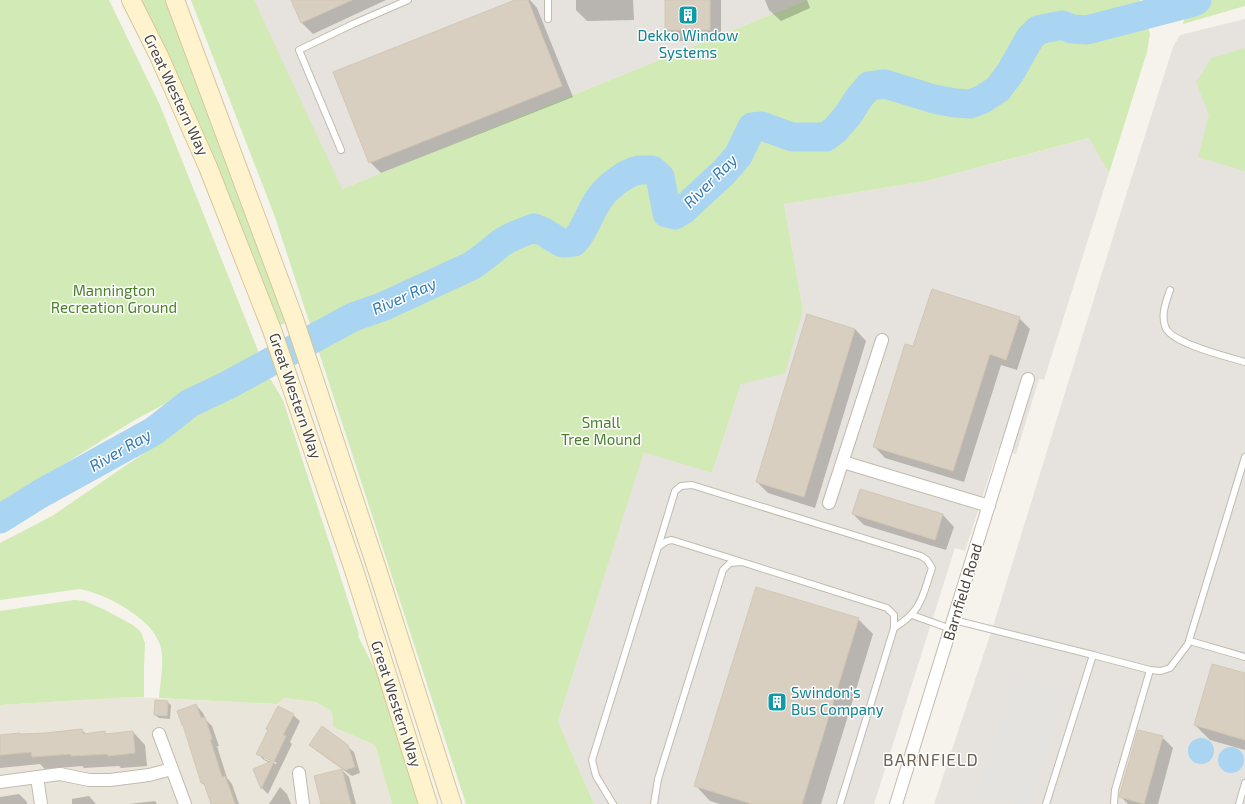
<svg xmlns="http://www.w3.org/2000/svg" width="1245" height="804" viewBox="0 0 1245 804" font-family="'Exo 2',sans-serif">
	<rect width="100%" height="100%" fill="#f6f3ec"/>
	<polygon fill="#eae5da" points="133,697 277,704 284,698 314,702 332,711 333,727 375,745 392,804 0,804 0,705"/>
	<g fill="#e6e2dd">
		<polygon points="191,0 807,0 342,189"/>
		<polygon points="1245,19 1245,804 934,804 994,623 1121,211 1173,47 1180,35"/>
		<polygon points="1090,138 1109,173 1044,380 1039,379 1016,454 998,449 965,551 955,548 874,804 594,804 558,721 644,451 712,473 741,384 803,310 784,204 927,181"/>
	</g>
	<g fill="#d2eab5">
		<polygon points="0,0 109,0 159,103 259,353 133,421 0,504"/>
		<path d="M141,0H165L286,323L280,325C238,214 194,106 141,0Z"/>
		<polygon points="191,0 254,0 342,189 807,0 1140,0 1150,34 1147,52 1109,173 1089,138 927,181 784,204 803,310 785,373 741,384 712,473 644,452 558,721 594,804 466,804 275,217"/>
		<polygon points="1151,0 1187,0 1155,10"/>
		<polygon points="1202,0 1245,0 1245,6 1183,24 1185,17"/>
		<polygon points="1245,48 1245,171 1198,157 1209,115 1196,82 1212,58"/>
		<path d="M263,374L271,380L283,400L358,631L359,638L381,681L418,804H392L375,745L333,727L332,711L315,702L284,698L277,704L159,698C160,683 165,659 160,645C152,618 106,594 80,589L0,600V543L52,516L169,436L230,392Z"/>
		<polygon points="74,600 85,601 105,610 133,625 141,632 145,643 144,669 144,697 133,697 0,705 0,611"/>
	</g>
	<polygon fill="#e5e3e0" points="1016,677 1065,693 1030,804 1017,804 979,792"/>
	<g fill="#a9d4f2">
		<circle cx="1201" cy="751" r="13"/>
		<circle cx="1231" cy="760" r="13"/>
	</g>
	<g fill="#0003" fill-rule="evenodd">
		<polygon points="292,0 386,0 313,34 302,23"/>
		<polygon points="518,0 530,0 537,8 573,97 381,173 370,162"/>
		<polygon points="576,0 633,0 634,20 587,21 576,10"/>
		<polygon points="666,0 721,0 721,41 678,41 666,30"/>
		<polygon points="765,0 807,0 810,8 781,21 769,10"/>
		<polygon points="808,315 855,329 866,341 815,508 768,493 757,482"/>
		<polygon points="1019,318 1030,329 1017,370 1001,365 964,482 885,458 874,446 914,347"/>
		<polygon points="853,514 943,515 954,527 946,550 864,525"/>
		<polygon points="858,619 873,634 821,804 720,804 710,801 696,786"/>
		<polygon points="1245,675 1245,750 1210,740 1195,725"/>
		<polygon points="167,702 171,705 170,719 159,718 155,715"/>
		<polygon points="196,705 203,713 206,720 212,726 219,746 217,746 227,778 232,784 239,804 213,804 206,787 202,783"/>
		<path d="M293,715L300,721L290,742L292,744L268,794L262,788L254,769L270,763L264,760L257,753ZM264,756L277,763L276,764L264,759Z"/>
		<polygon points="82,730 87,735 105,732 107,735 133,732 145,745 147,766 121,768 119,766 84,768 82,766 45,769 40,764 0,768 0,736 20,734 21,735"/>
		<polygon points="1162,737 1173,748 1158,804 1128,804 1120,796"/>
		<polygon points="310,744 347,746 354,752 360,773 352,776 317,751"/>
		<polygon points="342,770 349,777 356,804 322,804"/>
		<polygon points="280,787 287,794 291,804 269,804"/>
		<polygon points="19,794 27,802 27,804 0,804 0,797"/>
		<polygon points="89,796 96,804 72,804 72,799"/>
		<polygon points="155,801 157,804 129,804"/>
	</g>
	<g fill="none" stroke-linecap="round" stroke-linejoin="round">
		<path stroke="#a9d4f2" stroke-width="29" d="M0,519L40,494L154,431L190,403L226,386L353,317L382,307L471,266C482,259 491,251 501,243C511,236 523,232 534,228L544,232L562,243L574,242C586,229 589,213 599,199C607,187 625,173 639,170C643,170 648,170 652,170L660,177L667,213L675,215L683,210L724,172L738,156L752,127L762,126L792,137H826L835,130L848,115L859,98L869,86L885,84L934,99L955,103L970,104L983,99L998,89L1010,73L1030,38L1038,30L1062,25L1072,29L1087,30L1194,2L1197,0"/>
	</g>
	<g fill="#d8cfc1" stroke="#d3c7b4">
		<polygon points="291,0 352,0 301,23"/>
		<polygon points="515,0 528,0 562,86 369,163 333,72"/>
		<rect x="665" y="0" width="45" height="30"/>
		<polygon points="932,289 1020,317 1006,360 990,354 953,471 873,447 905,344 913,346"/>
		<polygon points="807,314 855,329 804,497 756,482"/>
		<polygon points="860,489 943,514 935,540 852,514"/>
		<polygon points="756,587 859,618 802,804 752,804 694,786"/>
		<polygon points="1212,664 1245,673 1245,740 1194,725"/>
		<polygon points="155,700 168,701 167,716 154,715"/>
		<polygon points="196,704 201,718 205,717 212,739 210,739 222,777 225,776 235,804 211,804 204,783 201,783 183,725 182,725 177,711"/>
		<polygon points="278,706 294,714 283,735 286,736 261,789 253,769 272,761 256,754 268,730 266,729"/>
		<polygon points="322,726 348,745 355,767 345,770 309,745"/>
		<polygon points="82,729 83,734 105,731 105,734 133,731 135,753 108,756 108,754 71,756 71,754 32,757 31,752 0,755 0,735 20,733 20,734 45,733"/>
		<polygon points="1138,730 1163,736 1144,804 1119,797"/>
		<polygon points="342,769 351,804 321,804 314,776"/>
	</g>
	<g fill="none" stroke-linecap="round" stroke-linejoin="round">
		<g stroke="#c2bbae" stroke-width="8">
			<g id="service">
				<polyline points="548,19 548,0"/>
				<polyline points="341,150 299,50 353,24 408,0"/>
				<path d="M1170,290C1166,302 1161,314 1165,326C1169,343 1228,357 1245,362"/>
				<path d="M658,547L675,491L681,486L692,485L921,556L927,560L932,568C922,597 922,611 894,628"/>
				<polyline points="912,615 951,629"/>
				<polyline points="954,620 1093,655"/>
				<polyline points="1190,641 1245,657"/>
				<polyline points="613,804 596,776 592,760 658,547 667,541 672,540 739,561"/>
				<polyline points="654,804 658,779 723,570 730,563 742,562 887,608 894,615 894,628 840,804"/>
				<polyline points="1046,804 1093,655 1150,670 1161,671 1170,668 1188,644 1245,457"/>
				<polyline points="1114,804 1115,790 1150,670"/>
				<polyline points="1239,804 1245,783"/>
			</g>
		</g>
		<g stroke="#c2bbae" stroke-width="14">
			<g id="minor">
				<polyline points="843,462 989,506"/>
				<polyline points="829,503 882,340"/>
				<polyline points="159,734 185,804"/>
				<polyline points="299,773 303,804"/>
				<polyline points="37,777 41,804"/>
				<polyline points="0,782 60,774 89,780 110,780 149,775 172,769"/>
				<polyline points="896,804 1028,379"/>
			</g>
		</g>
		<g stroke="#d6c79b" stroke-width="20">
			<g id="secondary">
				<polyline points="131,0 159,56 208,167 272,330 354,570 428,804"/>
				<polyline points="175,0 294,319 378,572 452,804"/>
			</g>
		</g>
		<use href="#service" stroke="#fff" stroke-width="6"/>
		<use href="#minor" stroke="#fff" stroke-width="12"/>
		<use href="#secondary" stroke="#fff3cd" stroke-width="18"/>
	</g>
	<defs>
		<g id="building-square" transform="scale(1)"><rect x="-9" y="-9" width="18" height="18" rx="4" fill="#0f9aa8" stroke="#fff"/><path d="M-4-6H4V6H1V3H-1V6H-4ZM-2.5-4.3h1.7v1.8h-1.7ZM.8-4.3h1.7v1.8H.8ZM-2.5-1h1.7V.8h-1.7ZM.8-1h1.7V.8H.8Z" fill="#fff"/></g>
	</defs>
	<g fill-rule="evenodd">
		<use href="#building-square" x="688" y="15"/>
		<use href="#building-square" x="777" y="702"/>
	</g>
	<g text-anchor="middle" stroke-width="3" stroke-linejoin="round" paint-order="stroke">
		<g font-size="15" fill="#0d838f" stroke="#fff">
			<text x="688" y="41">Dekko Window<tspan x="688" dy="17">Systems</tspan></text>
			<text x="791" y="698" text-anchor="start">Swindon's<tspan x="791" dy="17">Bus Company</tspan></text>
		</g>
		<g font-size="15" fill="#4b4439" stroke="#fff">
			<text transform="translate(176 95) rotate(65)" y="5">Great Western Way</text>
			<text transform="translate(295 396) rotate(71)" y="5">Great Western Way</text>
			<text transform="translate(963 592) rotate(-73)" y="5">Barnfield Road</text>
			<text transform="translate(396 704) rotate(72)" y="5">Great Western Way</text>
		</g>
		<g font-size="15" fill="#4a7f2a" stroke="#fff">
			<text x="114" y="296">Mannington<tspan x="114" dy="17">Recreation Ground</tspan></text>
			<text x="601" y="428">Small<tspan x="601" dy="17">Tree Mound</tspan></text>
		</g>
		<g font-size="16" font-style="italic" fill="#2e7ab2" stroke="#fff">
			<text transform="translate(710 181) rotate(-45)" y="6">River Ray</text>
			<text transform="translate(404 296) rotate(-24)" y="6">River Ray</text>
			<text transform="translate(120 450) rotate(-30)" y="6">River Ray</text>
		</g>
		<g font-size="17" letter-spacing="1" fill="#6e6250" stroke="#fff">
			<text x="931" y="766">BARNFIELD</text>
		</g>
	</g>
</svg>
